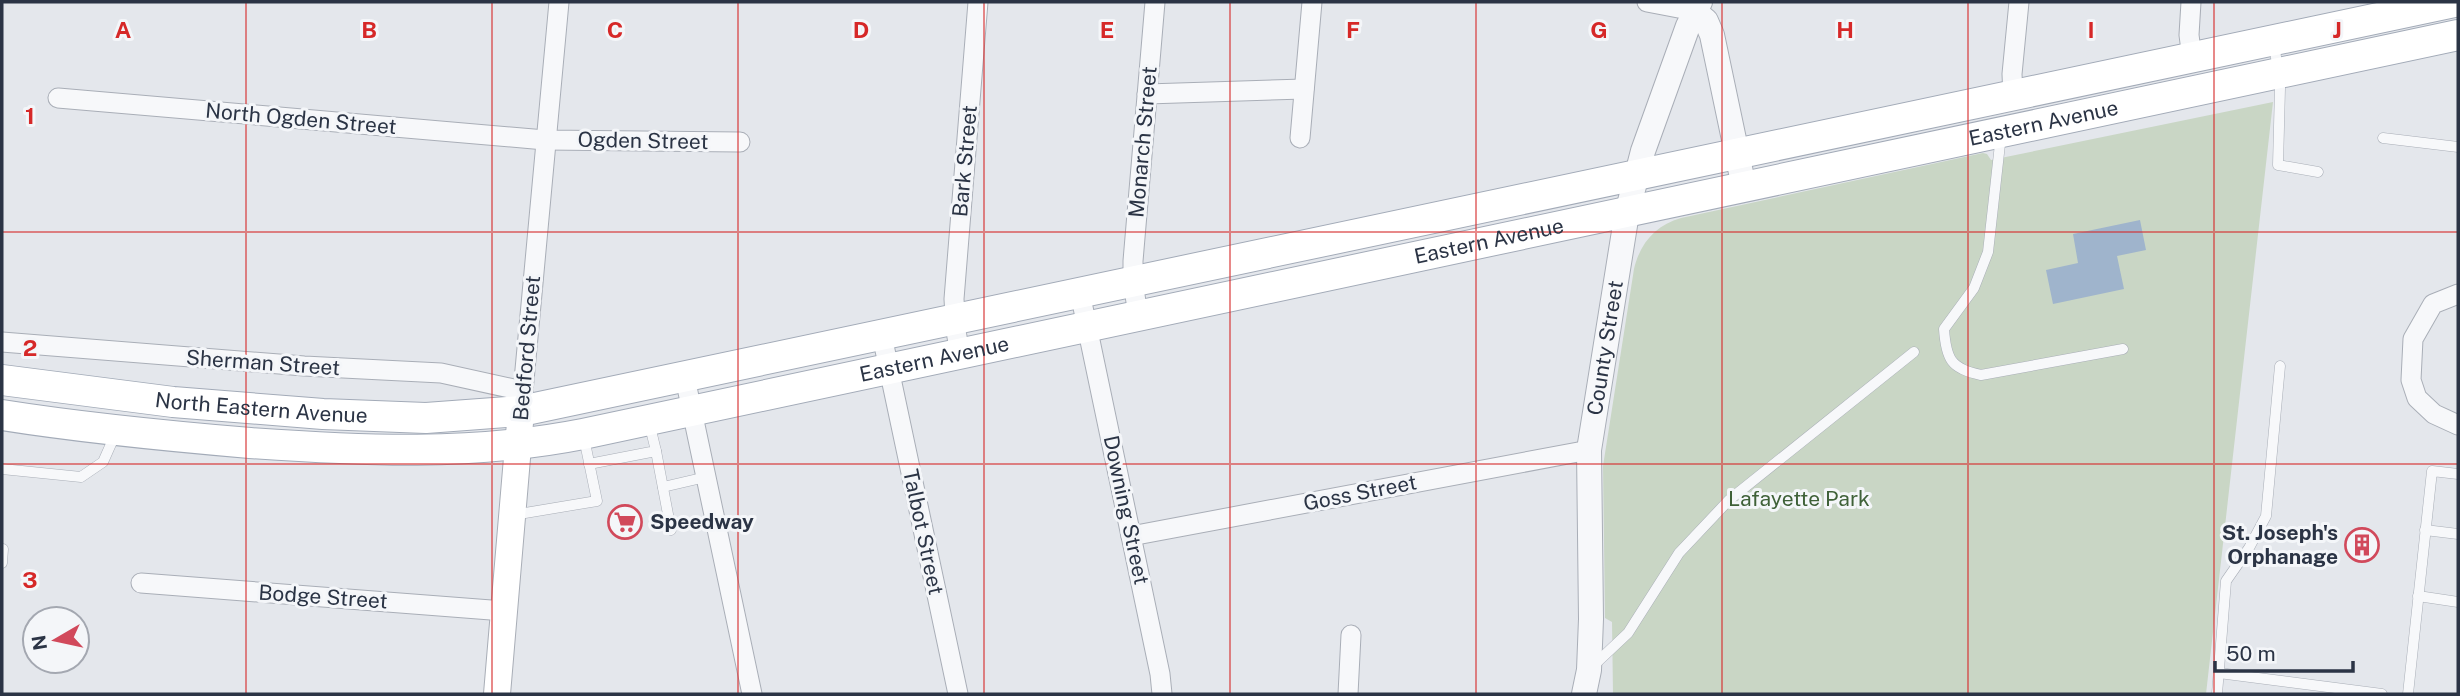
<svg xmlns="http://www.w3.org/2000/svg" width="2460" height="696" viewBox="0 0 2460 696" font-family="'Public Sans',sans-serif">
	<rect width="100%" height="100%" fill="#e4e7ec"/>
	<path fill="#c9d6c5" d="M2273,102L2206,694H1613L1612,622L1605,618L1603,466L1634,269C1640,243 1656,225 1681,218L1983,153L1987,154L1991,160Z"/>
	<polygon fill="#9fb4cc" points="2140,220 2146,250 2117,256 2124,289 2053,304 2046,270 2078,263 2073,234"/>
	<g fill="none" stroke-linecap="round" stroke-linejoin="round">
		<g stroke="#a9aeb7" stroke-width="11">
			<g id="service">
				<polyline points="2274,42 2280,88 2278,165 2318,172"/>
				<path d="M2001,135L1988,252L1974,288L1944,329C1946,359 1951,369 1981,375L2123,349"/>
				<polyline points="2383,138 2458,147"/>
				<polyline points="656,451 671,530"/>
				<polyline points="589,464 656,451 649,422"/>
				<polyline points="2,469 81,477 103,462 115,435"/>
				<polyline points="663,487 706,477"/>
				<polyline points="513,515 597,501 584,438"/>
				<polyline points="2425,530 2458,534"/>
				<polyline points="2,563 3,549"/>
				<polyline points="2418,596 2458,602"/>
				<polyline points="1594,665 1628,633 1679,553 1729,500 1914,352"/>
				<polyline points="2219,673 2382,694"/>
				<polyline points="2217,694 2226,581 2249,548 2266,516 2280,366"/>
				<polyline points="2408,694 2432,471 2458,474"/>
			</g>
		</g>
		<g stroke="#a9aeb7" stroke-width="21">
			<g id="minor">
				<polyline points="1647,2 1694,11"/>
				<polyline points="2191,2 2189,35 2192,58"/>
				<polyline points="1147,94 1304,89"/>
				<polyline points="2013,96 2012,74 2019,2"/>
				<polyline points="58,98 545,140 740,142"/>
				<polyline points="1300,138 1312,2"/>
				<polyline points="1080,293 1160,674 1162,694"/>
				<polyline points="2458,294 2433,304 2413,339 2411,380 2417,398 2434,414 2458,425"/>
				<polyline points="1138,315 1133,282 1133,261 1155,2"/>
				<polyline points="882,336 958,694"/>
				<polyline points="2,342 304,366 441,373 523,391"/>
				<polyline points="960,354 956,331 954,299 978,2"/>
				<polyline points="685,378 752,694"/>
				<polyline points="522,402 559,2"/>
				<polyline points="1131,536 1589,450"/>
				<polyline points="141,583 504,611"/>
				<polyline points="1348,694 1351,635"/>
			</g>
		</g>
		<g stroke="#a9aeb7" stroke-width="26">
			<g id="tertiary">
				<polyline points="1694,11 1706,21 1712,35 1744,187"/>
				<path id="s1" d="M1584,694L1589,670L1591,619L1589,450L1627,213L1643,151L1688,26L1700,2"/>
			</g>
		</g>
		<g stroke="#a9aeb7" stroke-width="28">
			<polyline id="secondary" points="497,694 521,411"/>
		</g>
		<g stroke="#a3abb8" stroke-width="32">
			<g id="primary">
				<path id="s2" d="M2,380L173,402L323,414L426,418L521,411L2454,2"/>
				<path id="s3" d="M2,415C84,428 167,436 250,443C364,451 471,456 583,434L2458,35"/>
			</g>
		</g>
		<use href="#service" stroke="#f7f8fa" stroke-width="10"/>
		<use href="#minor" stroke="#f7f8fa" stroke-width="19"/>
		<use href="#tertiary" stroke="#f7f8fa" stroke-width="24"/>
		<use href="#secondary" stroke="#fff" stroke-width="26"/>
		<use href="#primary" stroke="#fff" stroke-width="30"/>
	</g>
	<path fill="none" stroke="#d62828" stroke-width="2" stroke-opacity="0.55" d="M246,2V694M492,2V694M738,2V694M984,2V694M1230,2V694M1476,2V694M1722,2V694M1968,2V694M2214,2V694M2,232H2458M2,464H2458"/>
	<defs>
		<g id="supermarket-ring" transform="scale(1.75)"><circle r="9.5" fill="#f4f6f9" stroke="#d1495b" stroke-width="1.5"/><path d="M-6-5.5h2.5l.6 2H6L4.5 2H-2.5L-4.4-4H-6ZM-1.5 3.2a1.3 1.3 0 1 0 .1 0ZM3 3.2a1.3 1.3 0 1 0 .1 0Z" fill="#d1495b"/></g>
		<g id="building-ring" transform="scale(1.75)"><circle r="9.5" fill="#f4f6f9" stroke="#d1495b" stroke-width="1.5"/><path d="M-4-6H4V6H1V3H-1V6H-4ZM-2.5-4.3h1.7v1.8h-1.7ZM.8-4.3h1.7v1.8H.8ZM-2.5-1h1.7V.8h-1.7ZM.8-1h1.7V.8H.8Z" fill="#d1495b"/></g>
	</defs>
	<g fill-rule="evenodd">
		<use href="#supermarket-ring" x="625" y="522"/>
		<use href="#building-ring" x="2362" y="545"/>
	</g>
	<g text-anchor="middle" stroke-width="6" stroke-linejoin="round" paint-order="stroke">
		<g font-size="21" fill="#2b3445" stroke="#f4f6f9">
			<text transform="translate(301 119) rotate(5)" y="7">North Ogden Street</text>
			<text dy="7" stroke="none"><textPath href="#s3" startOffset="2077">Eastern Avenue</textPath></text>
			<text transform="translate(643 141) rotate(1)" y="7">Ogden Street</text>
			<text transform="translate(1143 142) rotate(-85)" y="7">Monarch Street</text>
			<text transform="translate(965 161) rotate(-85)" y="7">Bark Street</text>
			<text dy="7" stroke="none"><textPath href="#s3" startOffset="1510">Eastern Avenue</textPath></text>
			<text dy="7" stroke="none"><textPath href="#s1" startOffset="348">County Street</textPath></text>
			<text transform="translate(527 348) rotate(-85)" y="7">Bedford Street</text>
			<text dy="7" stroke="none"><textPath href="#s3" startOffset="943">Eastern Avenue</textPath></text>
			<text transform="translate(263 363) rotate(4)" y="7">Sherman Street</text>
			<text dy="7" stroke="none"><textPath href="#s2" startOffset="261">North Eastern Avenue</textPath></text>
			<text transform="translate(1360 493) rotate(-11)" y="7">Goss Street</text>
			<text transform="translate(1126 510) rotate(78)" y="7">Downing Street</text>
			<text transform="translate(923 532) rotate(78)" y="7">Talbot Street</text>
			<text transform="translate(323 597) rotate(4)" y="7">Bodge Street</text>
		</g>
		<g font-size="21" fill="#3f6138" stroke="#f4f6f9">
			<text x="1799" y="506">Lafayette Park</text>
		</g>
		<g font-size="21" font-weight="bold" fill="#2b3445" stroke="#f4f6f9" text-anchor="start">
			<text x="650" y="529">Speedway</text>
			<text x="2338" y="540" text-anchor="end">St. Joseph's<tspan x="2338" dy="24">Orphanage</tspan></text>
		</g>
	</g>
	<g font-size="23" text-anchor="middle" font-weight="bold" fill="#d62828" stroke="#f4f6f9" stroke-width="6" stroke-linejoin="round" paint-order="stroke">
		<text x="123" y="38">A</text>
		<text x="369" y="38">B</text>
		<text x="615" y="38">C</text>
		<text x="861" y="38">D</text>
		<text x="1107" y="38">E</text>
		<text x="1353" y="38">F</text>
		<text x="1599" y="38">G</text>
		<text x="1845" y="38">H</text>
		<text x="2091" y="38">I</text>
		<text x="2337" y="38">J</text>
		<text x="30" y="124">1</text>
		<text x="30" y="356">2</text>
		<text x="30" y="588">3</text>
	</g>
	<rect width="2460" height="696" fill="none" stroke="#2b3445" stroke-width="7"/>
	<g transform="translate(56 640) rotate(261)"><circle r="33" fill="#f4f6f9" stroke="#a4a8b1" stroke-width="2"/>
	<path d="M0-5L12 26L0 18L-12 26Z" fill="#d1495b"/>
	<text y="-10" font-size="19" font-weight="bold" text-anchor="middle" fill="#2b3445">N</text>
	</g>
	<path d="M2215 661v10h138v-10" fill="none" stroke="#2b3445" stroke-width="3.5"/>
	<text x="2226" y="661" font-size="21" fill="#2b3445" stroke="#f4f6f9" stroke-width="5" paint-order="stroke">50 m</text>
</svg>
